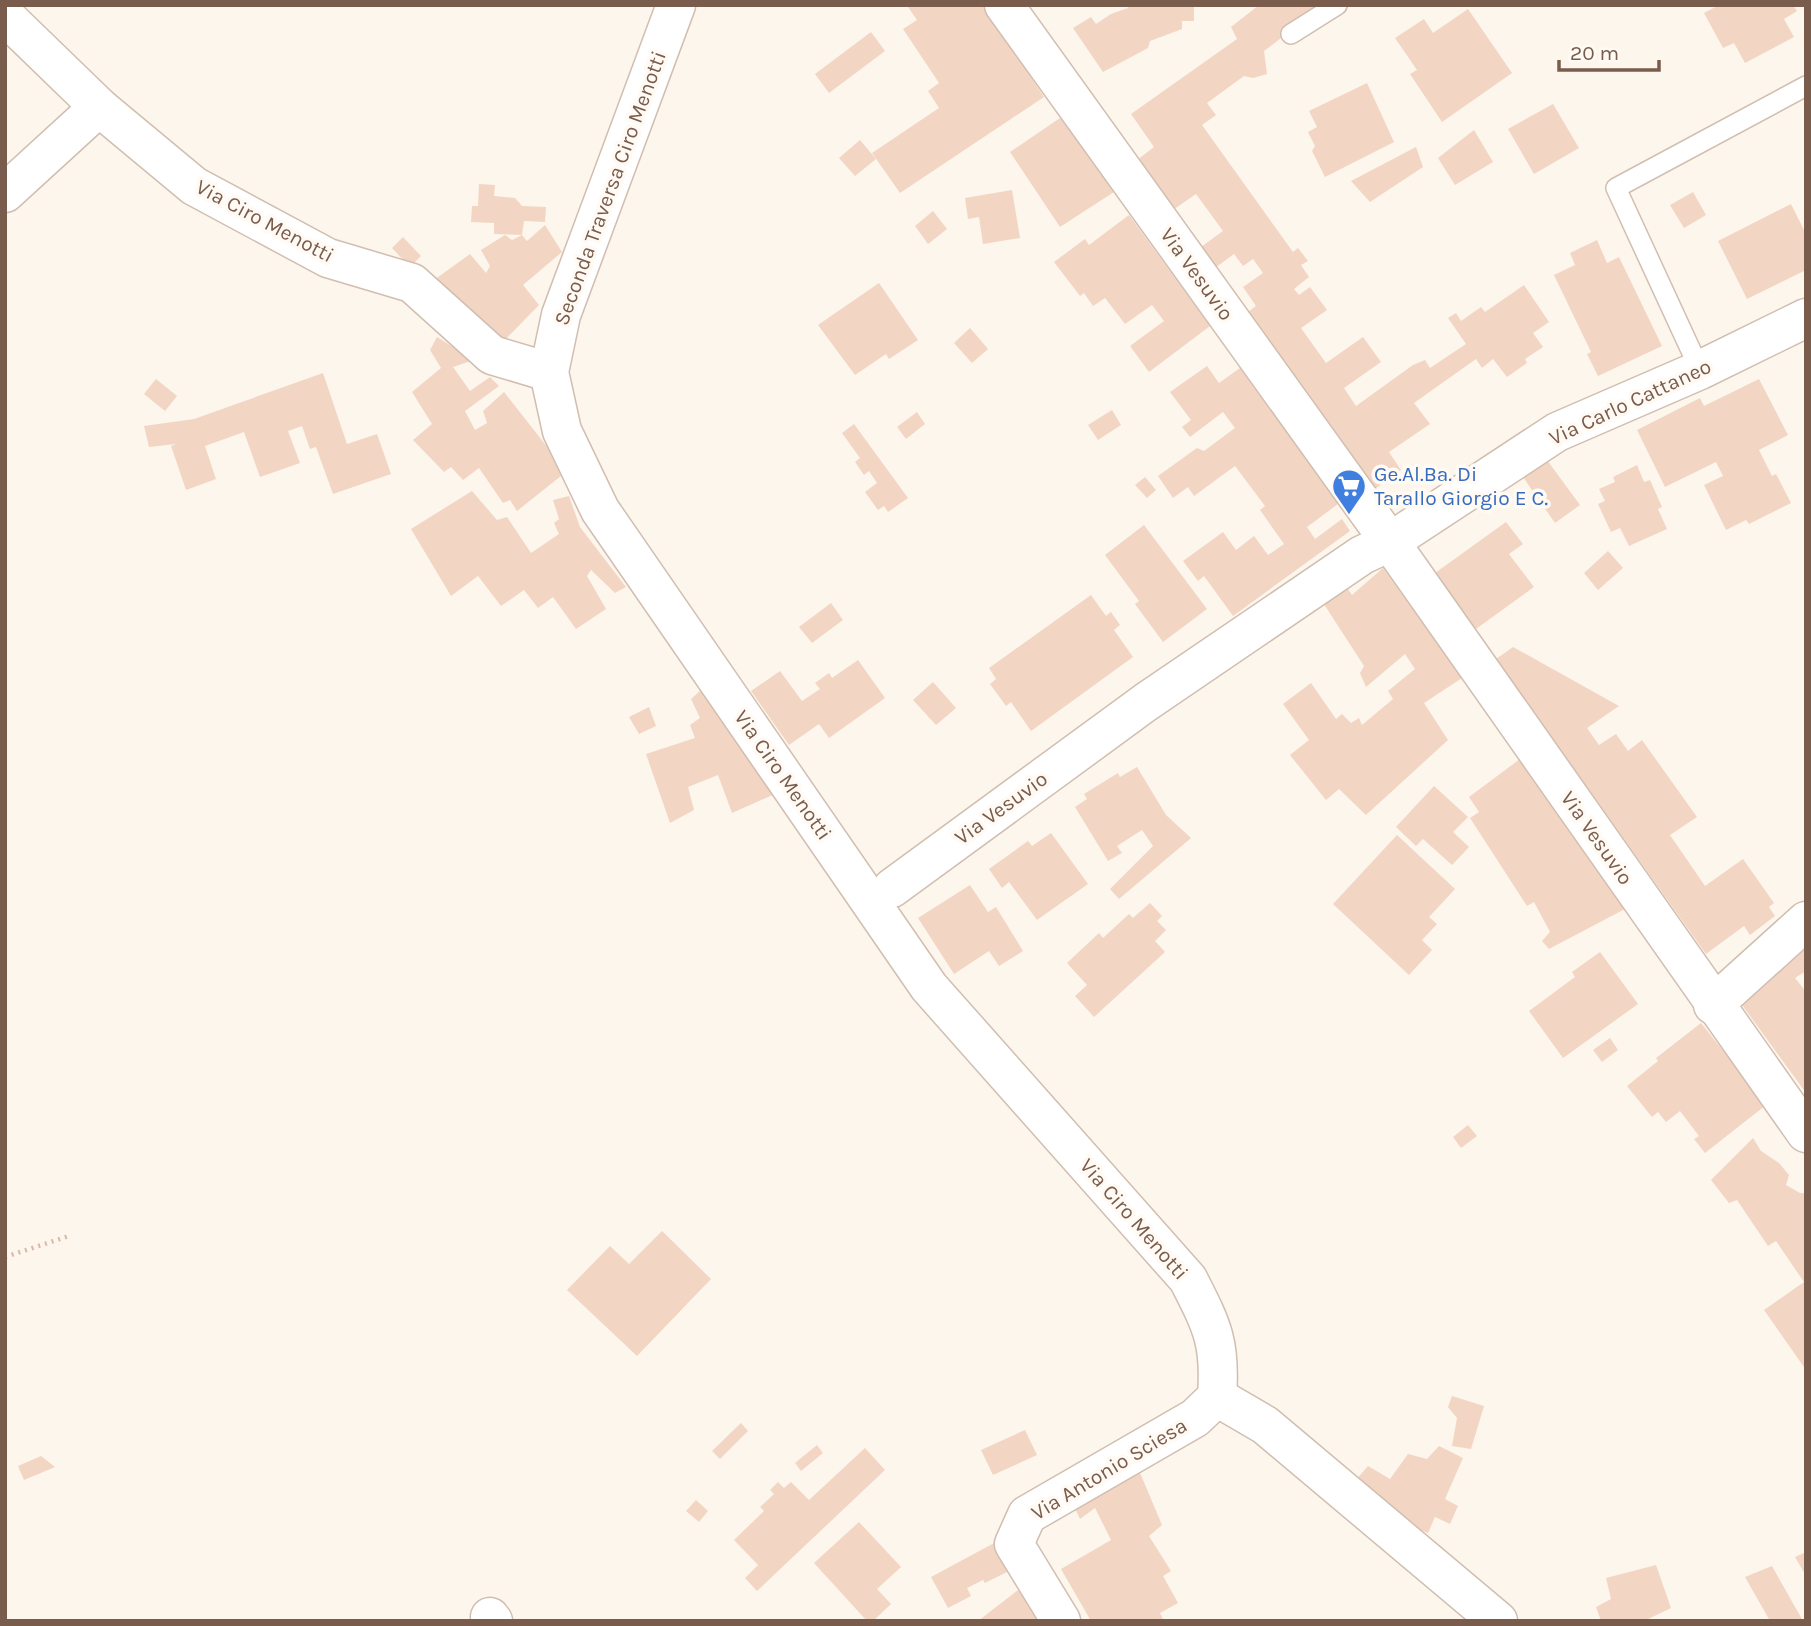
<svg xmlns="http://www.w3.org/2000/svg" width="1811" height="1626" viewBox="0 0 1811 1626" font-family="Karla,sans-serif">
	<rect width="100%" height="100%" fill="#fdf6ec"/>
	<g fill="#f3d5c3">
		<polygon points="911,5 983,5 1044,97 900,193 872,153 939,108 928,91 939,83 903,29 917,20 908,7"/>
		<polygon points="1127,5 1194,5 1194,21 1182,21 1182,29 1150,41 1148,48 1103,72 1073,28 1091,17 1096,24 1111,14 1128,8"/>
		<polygon points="1259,5 1321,5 1322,7 1264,51 1267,74 1253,78 1244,76 1207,103 1216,115 1202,125 1293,252 1298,248 1308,261 1301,265 1309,277 1294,289 1299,295 1310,287 1327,310 1301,328 1326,363 1363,337 1381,362 1344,388 1356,406 1413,365 1425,360 1430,368 1466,344 1448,318 1456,313 1461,321 1481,307 1485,312 1524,285 1549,322 1533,333 1543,347 1525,359 1527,363 1507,377 1493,359 1482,368 1476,359 1414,403 1430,424 1389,452 1401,470 1375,489 1248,312 1256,306 1243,287 1263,273 1253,259 1243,266 1234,254 1215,268 1201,247 1223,231 1196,194 1173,210 1137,160 1154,147 1131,114 1237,39 1231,27"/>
		<polygon points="1719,5 1793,5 1797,11 1784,19 1794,37 1745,63 1734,43 1723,48 1704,13"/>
		<polygon points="1468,9 1512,73 1442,122 1410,74 1417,70 1395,38 1424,19 1433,33"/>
		<polygon points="871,32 885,51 829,93 815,74"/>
		<polygon points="1367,83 1394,142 1325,177 1312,151 1315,146 1308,132 1317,127 1309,111"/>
		<polygon points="1553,104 1579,148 1534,174 1508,129"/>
		<polygon points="1063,116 1114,192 1060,227 1010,152"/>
		<polygon points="1474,130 1493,162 1455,185 1438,158"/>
		<polygon points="860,140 876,159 855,176 839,158"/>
		<polygon points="1416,147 1423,167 1370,202 1351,181"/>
		<polygon points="479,184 495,185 494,196 515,198 522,206 546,207 545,222 524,221 522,235 494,234 494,223 471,222 472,206 478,206"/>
		<polygon points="1012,190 1020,238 983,244 979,217 968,219 965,198"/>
		<polygon points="1693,192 1706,215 1684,228 1670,205"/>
		<polygon points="1791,204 1806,234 1806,270 1747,299 1718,241"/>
		<polygon points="933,211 947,229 928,244 915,226"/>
		<polygon points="1129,215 1210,326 1149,372 1130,346 1164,321 1152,305 1125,324 1105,298 1093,306 1084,293 1080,296 1054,262 1085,239 1089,245"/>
		<polygon points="545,225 562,252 523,285 539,305 499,346 434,280 470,254 486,273 490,266 481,250 505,235 512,240 522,235 527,241"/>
		<polygon points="403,237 421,256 410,267 392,248"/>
		<polygon points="1597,240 1607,263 1619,257 1662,346 1598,376 1587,354 1591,352 1554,275 1575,265 1570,253"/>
		<polygon points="879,283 918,340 889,359 886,354 855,375 818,325"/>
		<polygon points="970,328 988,349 972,363 954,343"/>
		<polygon points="437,337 474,360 453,367 470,391 490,377 499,386 465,411 475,430 487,423 483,411 504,392 548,448 561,476 517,511 510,500 503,503 479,468 463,480 451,467 444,472 413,440 432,424 412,392 441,368 430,350"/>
		<polygon points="1207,366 1219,383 1240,368 1338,504 1307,527 1315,539 1342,519 1350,531 1233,616 1204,576 1198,581 1183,561 1223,532 1236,550 1254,536 1268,555 1284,544 1260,510 1265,506 1235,466 1194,496 1188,487 1173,498 1158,476 1197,448 1204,451 1235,428 1223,412 1190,437 1182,427 1191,420 1170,392"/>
		<polygon points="323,373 347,444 377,434 391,474 333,494 316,447 310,449 302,426 288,431 300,463 260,477 244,432 205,446 216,479 186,490 171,446 176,444 149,447 144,426 194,419"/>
		<polygon points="156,379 177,396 165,411 144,394"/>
		<polygon points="1759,379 1788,435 1759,450 1772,476 1776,474 1791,503 1749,524 1746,520 1726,530 1704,485 1723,476 1716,462 1665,487 1637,430 1700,398 1704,406"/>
		<polygon points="1112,410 1121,425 1098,440 1088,425"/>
		<polygon points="917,412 925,424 906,439 897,427"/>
		<polygon points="854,424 908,498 888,512 884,506 878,510 865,492 877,483 869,471 864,475 855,462 860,458 842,433"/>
		<polygon points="1547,460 1580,505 1555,523 1523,477"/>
		<polygon points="1637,465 1644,482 1650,480 1662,507 1658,509 1667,529 1629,546 1620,528 1611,532 1598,504 1605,501 1599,489 1615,482 1613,477"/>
		<polygon points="1145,477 1156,490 1147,498 1135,485"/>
		<polygon points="472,491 497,520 507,517 531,553 559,534 554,523 559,519 553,500 569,496 580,527 626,587 615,593 591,570 587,576 606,609 576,629 553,597 538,608 524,590 501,606 478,576 451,596 411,529"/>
		<polygon points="1506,522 1523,544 1509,554 1534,587 1476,629 1435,573"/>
		<polygon points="1144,525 1207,609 1163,642 1135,604 1139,601 1105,555"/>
		<polygon points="1608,551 1623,568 1598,590 1584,573"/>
		<polygon points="1383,568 1462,678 1424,703 1448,740 1366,815 1339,789 1326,800 1290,755 1309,740 1283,704 1311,683 1336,719 1342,714 1351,723 1359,718 1362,725 1393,699 1388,691 1415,669 1405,654 1366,687 1360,673 1364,666 1320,598 1344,583 1352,595"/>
		<polygon points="1091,595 1106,616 1111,612 1120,625 1114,630 1133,657 1031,731 1011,702 1006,706 990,684 996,679 989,668"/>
		<polygon points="831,603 843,620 812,643 799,627"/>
		<polygon points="1513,647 1619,706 1587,728 1599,745 1616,734 1628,751 1642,740 1697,817 1670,835 1705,886 1743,859 1774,903 1769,907 1775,916 1750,935 1744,926 1706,954 1496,659"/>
		<polygon points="858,660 885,698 829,738 819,724 789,745 751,691 780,671 802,701 820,689 815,683 829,673 832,678"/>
		<polygon points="933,682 956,708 936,725 913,700"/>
		<polygon points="701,690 777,793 732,813 718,775 688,787 694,810 670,823 646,754 695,738 690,725 700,718 691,699"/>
		<polygon points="649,707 656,726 639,734 629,717"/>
		<polygon points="1520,759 1625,909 1549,949 1542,941 1550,932 1534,902 1527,906 1470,818 1479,812 1469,797"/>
		<polygon points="1137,767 1166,815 1191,838 1119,899 1110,889 1153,846 1142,830 1117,846 1122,853 1108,861 1075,807 1087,799 1084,794 1118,773 1120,777"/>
		<polygon points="1434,786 1468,817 1453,832 1469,847 1452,865 1423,839 1416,846 1396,827"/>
		<polygon points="1051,833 1088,884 1037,920 1009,882 1002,888 989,869 1028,841 1032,846"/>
		<polygon points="1397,835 1455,889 1429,917 1437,924 1422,940 1432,950 1409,975 1333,904"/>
		<polygon points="970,885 988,912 996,907 1023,951 999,966 989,951 954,974 918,918"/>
		<polygon points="1150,903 1162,916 1157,921 1166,930 1155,941 1165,952 1094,1017 1075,996 1087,985 1067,963 1099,933 1103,938 1129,914 1133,918"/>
		<polygon points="1806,949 1806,971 1795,978 1806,992 1806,1093 1737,998"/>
		<polygon points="1600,952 1638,1004 1563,1058 1529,1011 1575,977 1572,972"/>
		<polygon points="1701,1023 1766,1105 1705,1153 1694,1139 1699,1136 1680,1111 1666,1122 1658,1112 1652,1117 1627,1086 1658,1061 1656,1058"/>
		<polygon points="1610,1038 1618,1050 1602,1062 1593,1050"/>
		<polygon points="1468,1125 1477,1136 1461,1148 1453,1137"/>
		<polygon points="1753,1138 1761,1151 1779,1163 1789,1175 1786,1185 1800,1193 1806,1193 1806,1370 1764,1310 1804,1282 1776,1241 1768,1246 1737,1200 1729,1203 1711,1180"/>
		<polygon points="662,1231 711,1279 637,1356 567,1290 610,1246 629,1264"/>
		<polygon points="1452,1396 1484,1406 1471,1449 1452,1446 1457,1418 1448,1407"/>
		<polygon points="741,1423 748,1431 720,1459 712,1451"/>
		<polygon points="1025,1430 1037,1455 993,1475 981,1450"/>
		<polygon points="817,1445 823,1453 801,1471 795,1463"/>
		<polygon points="1439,1446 1463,1458 1445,1499 1458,1506 1450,1524 1435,1517 1428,1533 1383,1514 1350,1487 1368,1466 1390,1479 1408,1454 1427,1459"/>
		<polygon points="865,1448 885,1470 757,1591 745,1578 758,1565 734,1540 764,1511 760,1507 774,1494 770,1490 778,1482 784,1488 791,1482 809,1500"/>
		<polygon points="41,1456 55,1467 24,1480 18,1466"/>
		<polygon points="1138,1468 1162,1525 1149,1536 1171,1571 1163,1576 1178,1603 1160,1613 1164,1621 1091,1621 1061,1569 1111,1540 1095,1508 1080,1519 1071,1500"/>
		<polygon points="696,1500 708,1511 699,1522 686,1511"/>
		<polygon points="859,1522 901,1567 877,1589 891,1604 873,1621 867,1621 814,1563"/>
		<polygon points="996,1542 1011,1570 985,1583 983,1580 967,1588 971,1596 948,1608 931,1577"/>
		<polygon points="1806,1552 1806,1576 1795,1557"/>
		<polygon points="1656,1565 1671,1608 1644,1621 1601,1621 1596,1607 1611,1599 1606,1578"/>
		<polygon points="1772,1566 1803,1621 1770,1621 1745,1577"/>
		<polygon points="1022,1587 1041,1621 978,1621"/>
	</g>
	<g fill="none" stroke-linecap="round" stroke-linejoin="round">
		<g stroke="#d1beb0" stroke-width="22">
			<g id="service">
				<polyline points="1291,34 1337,5"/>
				<polyline points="1700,370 1616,188 1806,86"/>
			</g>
		</g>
		<g stroke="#d1beb0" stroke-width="41">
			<g id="minor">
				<polyline points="1004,5 1390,542 1806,1133"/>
				<polyline points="5,16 99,107 194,186 328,258 412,283 492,355 549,372"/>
				<polyline points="5,193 99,107"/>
				<polyline points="892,888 1146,702 1362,555 1390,542 1557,432 1700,370 1806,318"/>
				<polyline points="1713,1005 1806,921"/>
				<polyline points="1217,1397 1265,1425 1498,1621"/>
				<polyline points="490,1617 493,1621"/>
			</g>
		</g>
		<g stroke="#d1beb0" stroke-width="41">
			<path id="tertiary" d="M676,5L561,315L549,372L562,431L600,510L929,987L1188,1279C1212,1326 1221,1342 1217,1397L1195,1418L1027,1515L1014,1544L1061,1621"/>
		</g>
		<polyline stroke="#d9b8a5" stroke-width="4.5" stroke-dasharray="2 5" stroke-linecap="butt" points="5,1257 69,1236"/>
		<use href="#service" stroke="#fff" stroke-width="19"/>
		<use href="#minor" stroke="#fff" stroke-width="38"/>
		<use href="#tertiary" stroke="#fff" stroke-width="38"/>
	</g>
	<defs>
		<g id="supermarket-pin" transform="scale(1.75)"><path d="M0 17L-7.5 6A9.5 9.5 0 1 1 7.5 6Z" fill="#3f7fe0" stroke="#fffaf3"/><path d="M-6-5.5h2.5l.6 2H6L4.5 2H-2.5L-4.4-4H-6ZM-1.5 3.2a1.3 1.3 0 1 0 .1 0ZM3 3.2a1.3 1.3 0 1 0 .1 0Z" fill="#fff"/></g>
	</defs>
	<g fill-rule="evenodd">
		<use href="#supermarket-pin" x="1349" y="486"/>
	</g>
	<g text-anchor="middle" stroke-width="7" stroke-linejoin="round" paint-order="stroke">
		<g font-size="21" fill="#7a5c4d" stroke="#fffaf3">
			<text transform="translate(610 188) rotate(-70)" y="7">Seconda Traversa Ciro Menotti</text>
			<text transform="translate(265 221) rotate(28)" y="7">Via Ciro Menotti</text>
			<text transform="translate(1197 274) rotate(54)" y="7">Via Vesuvio</text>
			<text transform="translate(1630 402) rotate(-25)" y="7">Via Carlo Cattaneo</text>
			<text transform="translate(783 775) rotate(55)" y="7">Via Ciro Menotti</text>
			<text transform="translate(1001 808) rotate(-36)" y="7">Via Vesuvio</text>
			<text transform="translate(1597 838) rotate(55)" y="7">Via Vesuvio</text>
			<text transform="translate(1134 1219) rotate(49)" y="7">Via Ciro Menotti</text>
			<text transform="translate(1109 1469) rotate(-31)" y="7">Via Antonio Sciesa</text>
		</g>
		<g font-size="21" fill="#366cbe" stroke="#fffaf3" text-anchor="start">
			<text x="1374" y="481">Ge.Al.Ba. Di<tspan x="1374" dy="24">Tarallo Giorgio E C.</tspan></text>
		</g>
	</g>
	<rect width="1811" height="1626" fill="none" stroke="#7a5c4d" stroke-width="14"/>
	<path d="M1559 60v10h100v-10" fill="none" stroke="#7a5c4d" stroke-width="3.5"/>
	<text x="1570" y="60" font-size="21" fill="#7a5c4d" stroke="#fffaf3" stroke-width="5" paint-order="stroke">20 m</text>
</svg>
